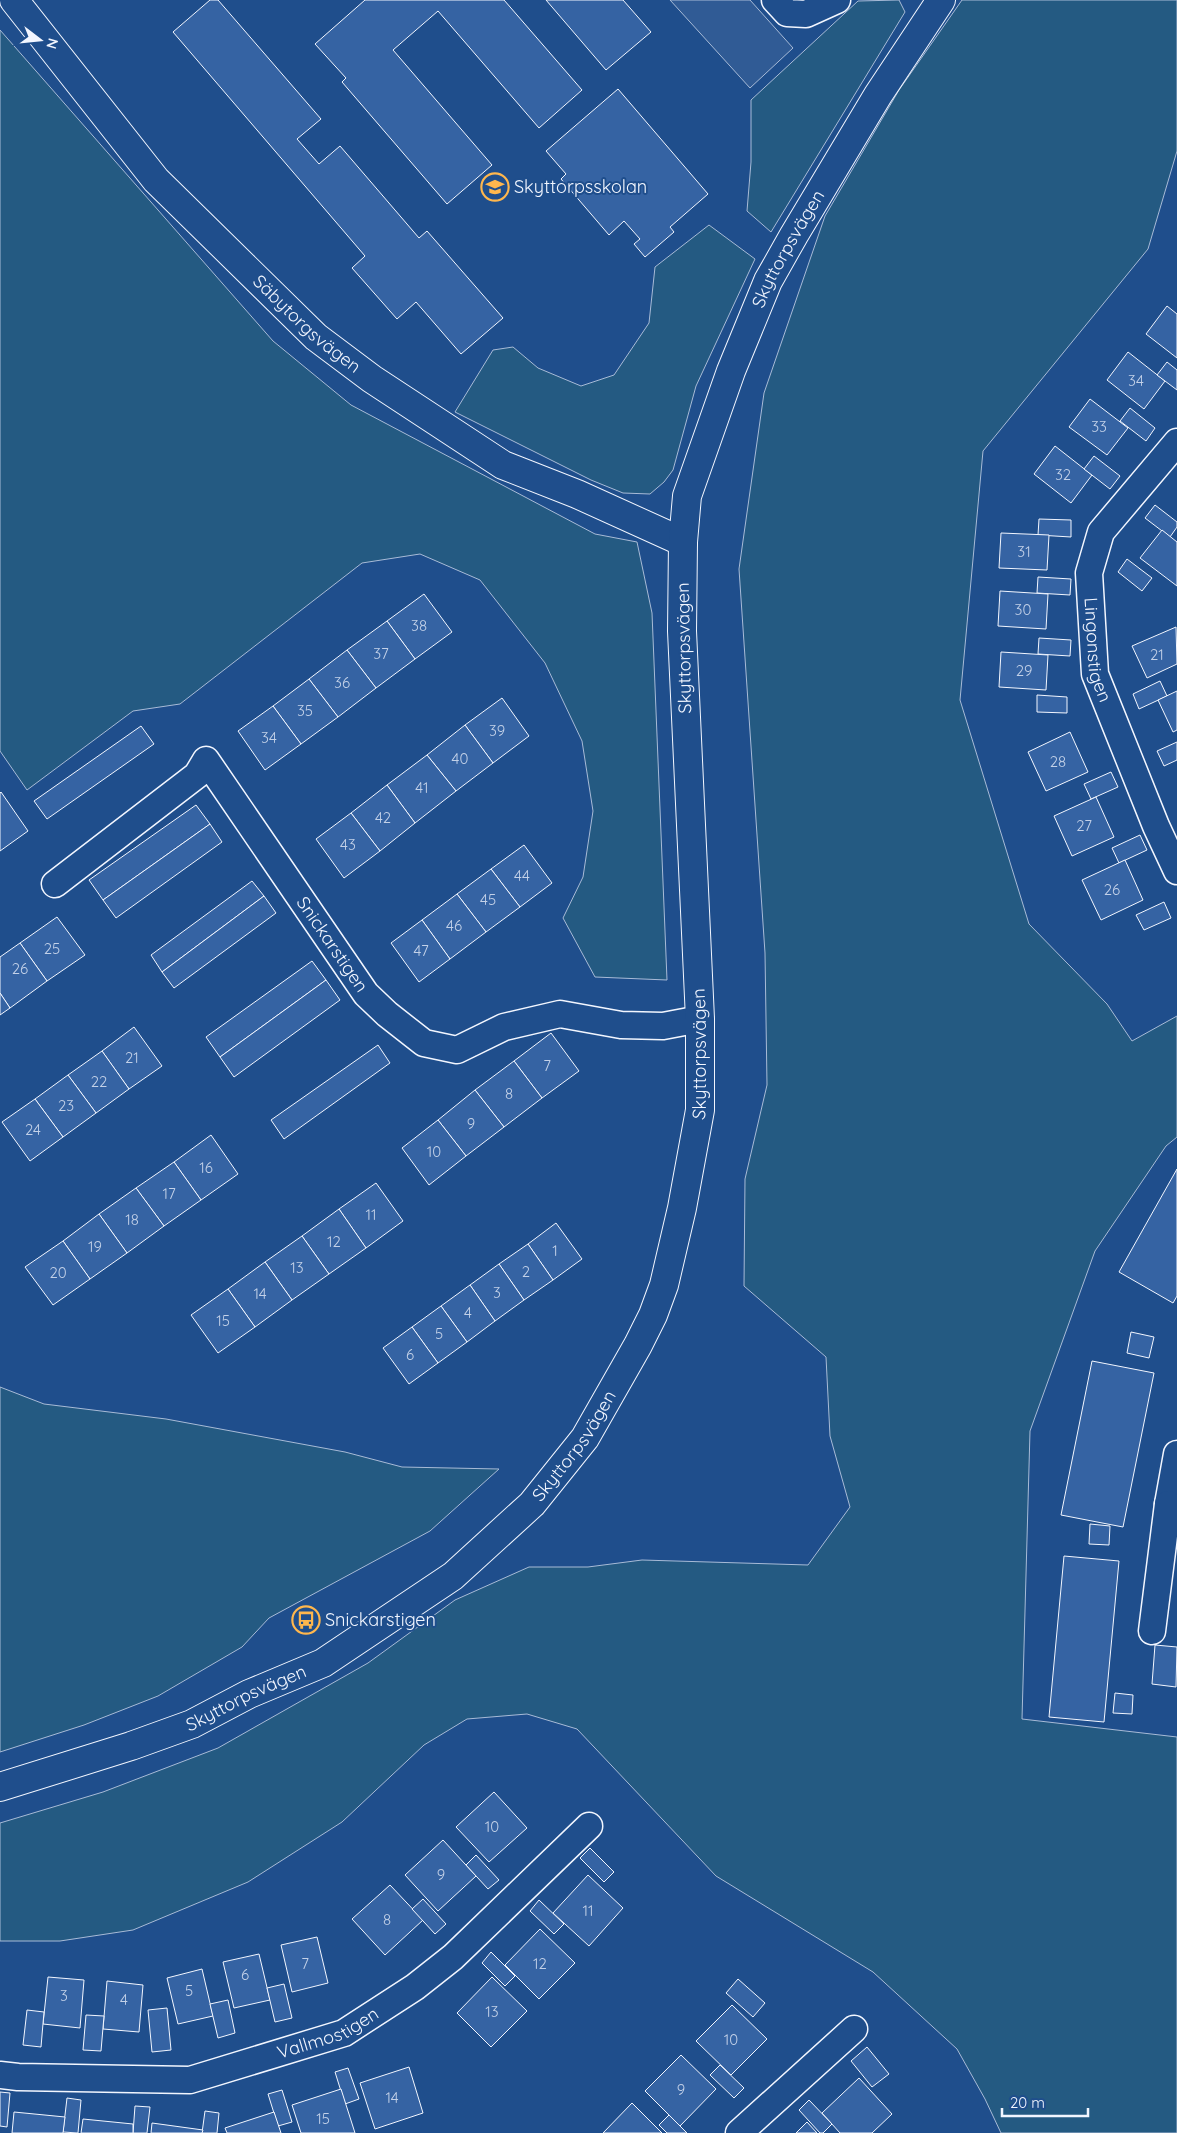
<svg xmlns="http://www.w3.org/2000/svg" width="1177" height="2133" viewBox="0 0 1177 2133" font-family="Quicksand,sans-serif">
	<rect width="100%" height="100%" fill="#1f4e8c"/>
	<g fill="#245a82" stroke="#a8bbd7">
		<polygon points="899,0 905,12 771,232 747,211 751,162 751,100 858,1"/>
		<polygon points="962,0 1177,0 1177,151 1148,249 983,451 960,700 1029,924 1107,1004 1132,1041 1177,1016 1177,1137 1166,1146 1095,1251 1030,1431 1022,1719 1177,1737 1177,2133 1001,2133 985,2099 957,2049 873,1972 716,1876 577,1729 527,1714 467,1719 424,1745 342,1822 248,1882 133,1930 60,1941 0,1941 0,1823 103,1792 218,1748 368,1663 455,1600 529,1567 588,1567 642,1560 808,1565 850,1507 830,1436 826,1357 744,1286 745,1179 767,1085 765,953 739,569 764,393 825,216 899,90"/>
		<polygon points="0,30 273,341 351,405 595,534 637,542 652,613 667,980 595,977 563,918 583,877 593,811 582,741 545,663 480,580 420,554 362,563 180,704 133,711 27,790 0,751"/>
		<polygon points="709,225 755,259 696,386 673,470 664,482 650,494 623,493 591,480 455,412 493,350 513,347 538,368 581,386 614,375 649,323 655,267"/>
		<polygon points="0,1387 44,1404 166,1419 345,1452 402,1467 499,1469 430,1531 269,1618 242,1647 158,1696 84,1725 0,1752"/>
	</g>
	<polygon fill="#305b95" stroke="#a8bbd7" points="670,0 750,0 793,48 750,88"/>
	<g fill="#3563a3" stroke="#f2f6ff">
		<polygon points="210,0 218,0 321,119 297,139 319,164 340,146 419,238 427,231 503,318 461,354 416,302 397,319 352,268 365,256 173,32"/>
		<polygon points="365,0 504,0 582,90 539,128 438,11 393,50 492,165 447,204 342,82 346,78 315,44"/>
		<polygon points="546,0 623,0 651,32 606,70"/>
		<polygon points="618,89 708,194 670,227 674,232 645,257 634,244 640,239 624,221 609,235 561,179 566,174 546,151"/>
		<polygon points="1167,306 1177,314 1177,358 1146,334"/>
		<polygon points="1128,352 1165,381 1144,409 1107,380"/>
		<polygon points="1167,362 1177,370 1177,390 1157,375"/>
		<polygon points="1090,399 1128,428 1107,455 1069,427"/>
		<polygon points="1130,408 1155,428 1146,441 1120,421"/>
		<polygon points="1055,446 1092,475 1071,503 1034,474"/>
		<polygon points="1094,456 1120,476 1110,489 1084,469"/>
		<polygon points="1155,505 1177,522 1177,527 1170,537 1145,518"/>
		<polygon points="1039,519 1071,520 1071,537 1038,535"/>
		<polygon points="1162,530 1177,542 1177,586 1140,558"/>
		<polygon points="1001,533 1049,535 1047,570 999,568"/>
		<polygon points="1127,559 1152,578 1142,591 1118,572"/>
		<polygon points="1038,577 1071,579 1070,595 1037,593"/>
		<polygon points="1000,591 1048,594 1046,629 998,626"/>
		<polygon points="424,594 452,632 415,659 387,621"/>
		<polygon points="387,621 415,659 376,688 347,650"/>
		<polygon points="1176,627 1177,664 1147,678 1132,646"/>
		<polygon points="1039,638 1071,640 1070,656 1038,654"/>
		<polygon points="347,650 376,688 338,717 309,679"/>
		<polygon points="1001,652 1048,655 1046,690 999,687"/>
		<polygon points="309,679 338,717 301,744 273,706"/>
		<polygon points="1160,681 1167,696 1139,709 1133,694"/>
		<polygon points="1177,691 1177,730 1173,732 1158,700"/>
		<polygon points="1037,695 1067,697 1067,713 1037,712"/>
		<polygon points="502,698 529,736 493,763 465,725"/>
		<polygon points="273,706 301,744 265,770 238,731"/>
		<polygon points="465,725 493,763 456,791 427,755"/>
		<polygon points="141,726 154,744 47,819 34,801"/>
		<polygon points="1070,732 1088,772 1046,791 1028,752"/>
		<polygon points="1177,742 1177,760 1164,766 1157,751"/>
		<polygon points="427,755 456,791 415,823 387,785"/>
		<polygon points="1111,772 1118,787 1091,799 1084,784"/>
		<polygon points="387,785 415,823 380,851 351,813"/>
		<polygon points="1,792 28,831 0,851 0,793"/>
		<polygon points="1096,797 1114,837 1072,856 1054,816"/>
		<polygon points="196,805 210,824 103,900 89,880"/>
		<polygon points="351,813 380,851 344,878 316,839"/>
		<polygon points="210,824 222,842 116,918 103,900"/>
		<polygon points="1140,835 1147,850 1119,863 1112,848"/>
		<polygon points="524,845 552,883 520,907 491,869"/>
		<polygon points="1125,860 1143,900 1101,920 1082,880"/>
		<polygon points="491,869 520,907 486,932 457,894"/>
		<polygon points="252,881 264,896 162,972 151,955"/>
		<polygon points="457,894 486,932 450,959 422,920"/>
		<polygon points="264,896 276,913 174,988 162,972"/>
		<polygon points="1164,902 1171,918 1144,930 1136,915"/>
		<polygon points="57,917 85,955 47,981 20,943"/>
		<polygon points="422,920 450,959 419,982 391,943"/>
		<polygon points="20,943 47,981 10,1008 0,993 0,957"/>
		<polygon points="312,961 326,980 220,1057 206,1037"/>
		<polygon points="326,980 340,1000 234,1077 220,1057"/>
		<polygon points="0,993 10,1008 0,1015"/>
		<polygon points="134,1027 162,1066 129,1089 102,1051"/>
		<polygon points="551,1033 579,1071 542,1098 514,1061"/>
		<polygon points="378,1045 390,1063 284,1139 271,1120"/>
		<polygon points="102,1051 129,1089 96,1113 68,1075"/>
		<polygon points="514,1061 542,1098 504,1127 475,1090"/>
		<polygon points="68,1075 96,1113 63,1137 35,1099"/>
		<polygon points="475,1090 504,1127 466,1156 438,1120"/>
		<polygon points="35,1099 63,1137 30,1161 2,1122"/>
		<polygon points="438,1120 466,1156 429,1185 402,1148"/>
		<polygon points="211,1135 238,1174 201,1200 174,1162"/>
		<polygon points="174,1162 201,1200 164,1226 136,1188"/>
		<polygon points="1177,1169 1177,1296 1173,1303 1119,1272"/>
		<polygon points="376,1183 403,1221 366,1248 339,1209"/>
		<polygon points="136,1188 164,1226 127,1253 99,1214"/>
		<polygon points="339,1209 366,1248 329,1274 302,1236"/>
		<polygon points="99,1214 127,1253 90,1279 63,1241"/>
		<polygon points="556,1223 582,1259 553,1280 528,1244"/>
		<polygon points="302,1236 329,1274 292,1300 265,1262"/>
		<polygon points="63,1241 90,1279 53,1305 25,1267"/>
		<polygon points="528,1244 553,1280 524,1300 499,1264"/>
		<polygon points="265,1262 292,1300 255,1327 228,1289"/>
		<polygon points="499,1264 524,1300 495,1321 470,1285"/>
		<polygon points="470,1285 495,1321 467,1342 441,1306"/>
		<polygon points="228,1289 255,1327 218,1353 191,1315"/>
		<polygon points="441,1306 467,1342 438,1363 412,1327"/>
		<polygon points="412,1327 438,1363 409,1384 383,1348"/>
		<polygon points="1131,1332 1154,1337 1149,1358 1127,1353"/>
		<polygon points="1092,1361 1154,1373 1123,1527 1061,1515"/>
		<polygon points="1090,1524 1110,1526 1109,1545 1089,1544"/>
		<polygon points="1064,1556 1119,1561 1104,1722 1049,1717"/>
		<polygon points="1155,1645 1177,1647 1176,1687 1152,1684"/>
		<polygon points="1115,1693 1133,1695 1132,1714 1113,1713"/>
		<polygon points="494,1792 527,1828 489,1862 456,1827"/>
		<polygon points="443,1840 476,1876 438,1911 405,1875"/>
		<polygon points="590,1848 614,1872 604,1882 580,1858"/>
		<polygon points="476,1855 499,1880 488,1889 466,1865"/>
		<polygon points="588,1875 623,1908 589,1946 553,1913"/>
		<polygon points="390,1885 423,1920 385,1955 352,1919"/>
		<polygon points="423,1899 446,1924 435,1934 412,1909"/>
		<polygon points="539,1900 564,1924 554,1934 530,1911"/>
		<polygon points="540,1929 575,1963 539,1999 505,1965"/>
		<polygon points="317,1937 328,1983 292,1992 281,1945"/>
		<polygon points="491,1952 515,1976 505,1986 482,1963"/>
		<polygon points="259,1954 270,2000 234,2008 223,1962"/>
		<polygon points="202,1969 213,2016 178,2024 167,1978"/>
		<polygon points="48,1977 84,1980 80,2028 43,2024"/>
		<polygon points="492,1977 527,2011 491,2047 457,2013"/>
		<polygon points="738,1979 765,2003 753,2017 726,1993"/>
		<polygon points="107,1981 143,1985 139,2032 103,2029"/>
		<polygon points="284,1984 292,2018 275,2022 267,1988"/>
		<polygon points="228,2000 235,2033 218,2038 210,2004"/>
		<polygon points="732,2005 767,2039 731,2075 696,2041"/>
		<polygon points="167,2008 171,2050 152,2052 148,2010"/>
		<polygon points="27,2010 44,2012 41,2047 23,2045"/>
		<polygon points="86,2015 104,2016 101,2051 83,2050"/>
		<polygon points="867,2047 889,2074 872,2087 851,2061"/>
		<polygon points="681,2055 716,2089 680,2126 645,2091"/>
		<polygon points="720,2065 744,2088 734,2098 710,2075"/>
		<polygon points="409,2067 423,2113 375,2129 360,2083"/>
		<polygon points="348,2068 359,2099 345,2104 335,2072"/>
		<polygon points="859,2078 892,2114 872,2133 840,2133 822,2113"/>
		<polygon points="341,2089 355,2133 301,2133 292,2105"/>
		<polygon points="282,2090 292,2122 278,2126 268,2094"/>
		<polygon points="0,2092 10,2093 7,2127 0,2126"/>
		<polygon points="67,2098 81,2100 78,2133 63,2132"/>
		<polygon points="809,2100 832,2124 823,2133 820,2133 799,2110"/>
		<polygon points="632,2103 662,2133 603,2133"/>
		<polygon points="135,2106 150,2107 147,2133 133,2133"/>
		<polygon points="205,2111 219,2113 217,2133 202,2133"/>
		<polygon points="14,2112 65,2117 63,2133 12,2133"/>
		<polygon points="274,2112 281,2133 227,2133 225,2128"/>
		<polygon points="669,2115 687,2133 667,2133 659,2125"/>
		<polygon points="83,2119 133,2124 133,2133 81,2133"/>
		<polygon points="807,2122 817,2133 796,2133"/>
		<polygon points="152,2123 203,2130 202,2133 151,2133"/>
	</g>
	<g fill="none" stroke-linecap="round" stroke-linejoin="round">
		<g stroke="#f2f6ff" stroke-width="29">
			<g id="minor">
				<polyline points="775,0 787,13 806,14 837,0"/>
				<path id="s1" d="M1177,442L1101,532L1089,573L1095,674L1156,826L1177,871"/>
				<path id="s2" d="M55,884L197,775L206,760L366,994L387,1014L424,1043L457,1050L504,1027L560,1014L621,1025L663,1026L700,1019"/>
				<polyline points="1177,1454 1168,1504 1177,1506"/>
				<polyline points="1152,1631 1168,1504"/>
				<path id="s3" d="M0,2075L18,2077L190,2080L344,2033L415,1987L453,1957L589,1826"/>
				<polyline points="739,2133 854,2029"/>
			</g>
		</g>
		<g stroke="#f2f6ff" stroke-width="30">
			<g id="tertiary">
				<path id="s4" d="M14,0L156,180L316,337L372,379L503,465L577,494L683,542"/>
				<path id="s5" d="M0,1787L131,1746L192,1724L249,1694L323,1663L453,1576L532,1504L585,1438L638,1345L653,1315L664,1285L682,1208L700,1110V1019L682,631L683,542L687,496L731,371L768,281L794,235L878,95L941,0"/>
			</g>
		</g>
		<use href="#minor" stroke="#1f4e8c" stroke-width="26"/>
		<use href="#tertiary" stroke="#1f4e8c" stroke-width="28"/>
	</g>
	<defs>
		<g id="school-ring" transform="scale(1.4375)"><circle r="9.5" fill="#1f4e8c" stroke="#ffb74d" stroke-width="1.5"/><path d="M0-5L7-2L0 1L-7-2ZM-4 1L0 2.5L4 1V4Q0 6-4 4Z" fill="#ffb74d"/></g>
		<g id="bus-ring" transform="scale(1.4375)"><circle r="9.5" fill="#1f4e8c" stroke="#ffb74d" stroke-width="1.5"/><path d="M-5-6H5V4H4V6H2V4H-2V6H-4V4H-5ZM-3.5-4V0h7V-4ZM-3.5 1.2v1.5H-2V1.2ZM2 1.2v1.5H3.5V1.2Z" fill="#ffb74d"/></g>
	</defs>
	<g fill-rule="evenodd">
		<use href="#school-ring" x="495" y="187"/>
		<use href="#bus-ring" x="306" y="1620"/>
	</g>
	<g text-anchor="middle" stroke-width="4" stroke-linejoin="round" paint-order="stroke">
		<g font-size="15" fill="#c3d1e8">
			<text x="1136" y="386">34</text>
			<text x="1099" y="432">33</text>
			<text x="1063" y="480">32</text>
			<text x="1024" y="557">31</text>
			<text x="1023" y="615">30</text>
			<text x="419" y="631">38</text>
			<text x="381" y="659">37</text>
			<text x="1157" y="660">21</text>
			<text x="1024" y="676">29</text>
			<text x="342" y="688">36</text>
			<text x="305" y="716">35</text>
			<text x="497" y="736">39</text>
			<text x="269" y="743">34</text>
			<text x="460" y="764">40</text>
			<text x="1058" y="767">28</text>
			<text x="422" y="793">41</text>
			<text x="383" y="823">42</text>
			<text x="1084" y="831">27</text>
			<text x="348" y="850">43</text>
			<text x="522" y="881">44</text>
			<text x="1112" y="895">26</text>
			<text x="488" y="905">45</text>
			<text x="454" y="931">46</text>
			<text x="52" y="954">25</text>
			<text x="421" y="956">47</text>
			<text x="20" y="974">26</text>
			<text x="132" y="1063">21</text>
			<text x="547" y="1071">7</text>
			<text x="99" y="1087">22</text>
			<text x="509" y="1099">8</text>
			<text x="66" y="1111">23</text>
			<text x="471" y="1129">9</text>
			<text x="33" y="1135">24</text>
			<text x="434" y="1157">10</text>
			<text x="206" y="1173">16</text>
			<text x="169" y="1199">17</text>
			<text x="371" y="1220">11</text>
			<text x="132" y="1225">18</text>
			<text x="334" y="1247">12</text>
			<text x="95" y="1252">19</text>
			<text x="555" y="1256">1</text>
			<text x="297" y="1273">13</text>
			<text x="526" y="1277">2</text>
			<text x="58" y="1278">20</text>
			<text x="497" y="1298">3</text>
			<text x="260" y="1299">14</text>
			<text x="468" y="1318">4</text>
			<text x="223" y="1326">15</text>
			<text x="439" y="1339">5</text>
			<text x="410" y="1360">6</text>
			<text x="492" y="1832">10</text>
			<text x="441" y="1880">9</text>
			<text x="588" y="1916">11</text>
			<text x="387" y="1925">8</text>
			<text x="305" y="1969">7</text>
			<text x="540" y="1969">12</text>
			<text x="245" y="1980">6</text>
			<text x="189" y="1996">5</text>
			<text x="64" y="2001">3</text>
			<text x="124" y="2005">4</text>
			<text x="492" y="2017">13</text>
			<text x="731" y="2045">10</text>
			<text x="681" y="2095">9</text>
			<text x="392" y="2103">14</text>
			<text x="323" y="2124">15</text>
		</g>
		<g font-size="18" fill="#f2f6ff" stroke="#1f4e8c" text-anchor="start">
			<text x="514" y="193">Skyttorpsskolan</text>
			<text x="325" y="1626">Snickarstigen</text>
		</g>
		<g font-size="18" fill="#f2f6ff" stroke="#1f4e8c">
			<text dy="6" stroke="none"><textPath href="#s5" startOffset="1928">Skyttorpsvägen</textPath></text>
			<text dy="6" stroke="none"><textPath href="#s4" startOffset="438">Säbytorgsvägen</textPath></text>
			<text transform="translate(684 648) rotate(-91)" y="6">Skyttorpsvägen</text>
			<text dy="6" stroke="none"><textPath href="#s1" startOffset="238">Lingonstigen</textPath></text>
			<text dy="6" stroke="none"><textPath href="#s2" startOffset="420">Snickarstigen</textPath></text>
			<text dy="6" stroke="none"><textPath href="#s5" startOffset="1102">Skyttorpsvägen</textPath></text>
			<text dy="6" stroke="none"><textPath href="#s5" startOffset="682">Skyttorpsvägen</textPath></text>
			<text dy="6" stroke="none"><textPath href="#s5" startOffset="262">Skyttorpsvägen</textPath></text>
			<text dy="6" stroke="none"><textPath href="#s3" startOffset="336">Vallmostigen</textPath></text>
		</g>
	</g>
	<g transform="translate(40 40) rotate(106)" stroke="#1f4e8c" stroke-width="4" paint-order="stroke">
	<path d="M0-4L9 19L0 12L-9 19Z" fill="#f2f6ff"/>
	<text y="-8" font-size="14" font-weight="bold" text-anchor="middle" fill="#f2f6ff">N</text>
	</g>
	<path d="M1002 2108v8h86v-8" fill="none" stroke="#f2f6ff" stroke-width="2.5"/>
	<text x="1010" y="2108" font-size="15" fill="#f2f6ff" stroke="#1f4e8c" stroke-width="4" paint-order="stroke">20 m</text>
</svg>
